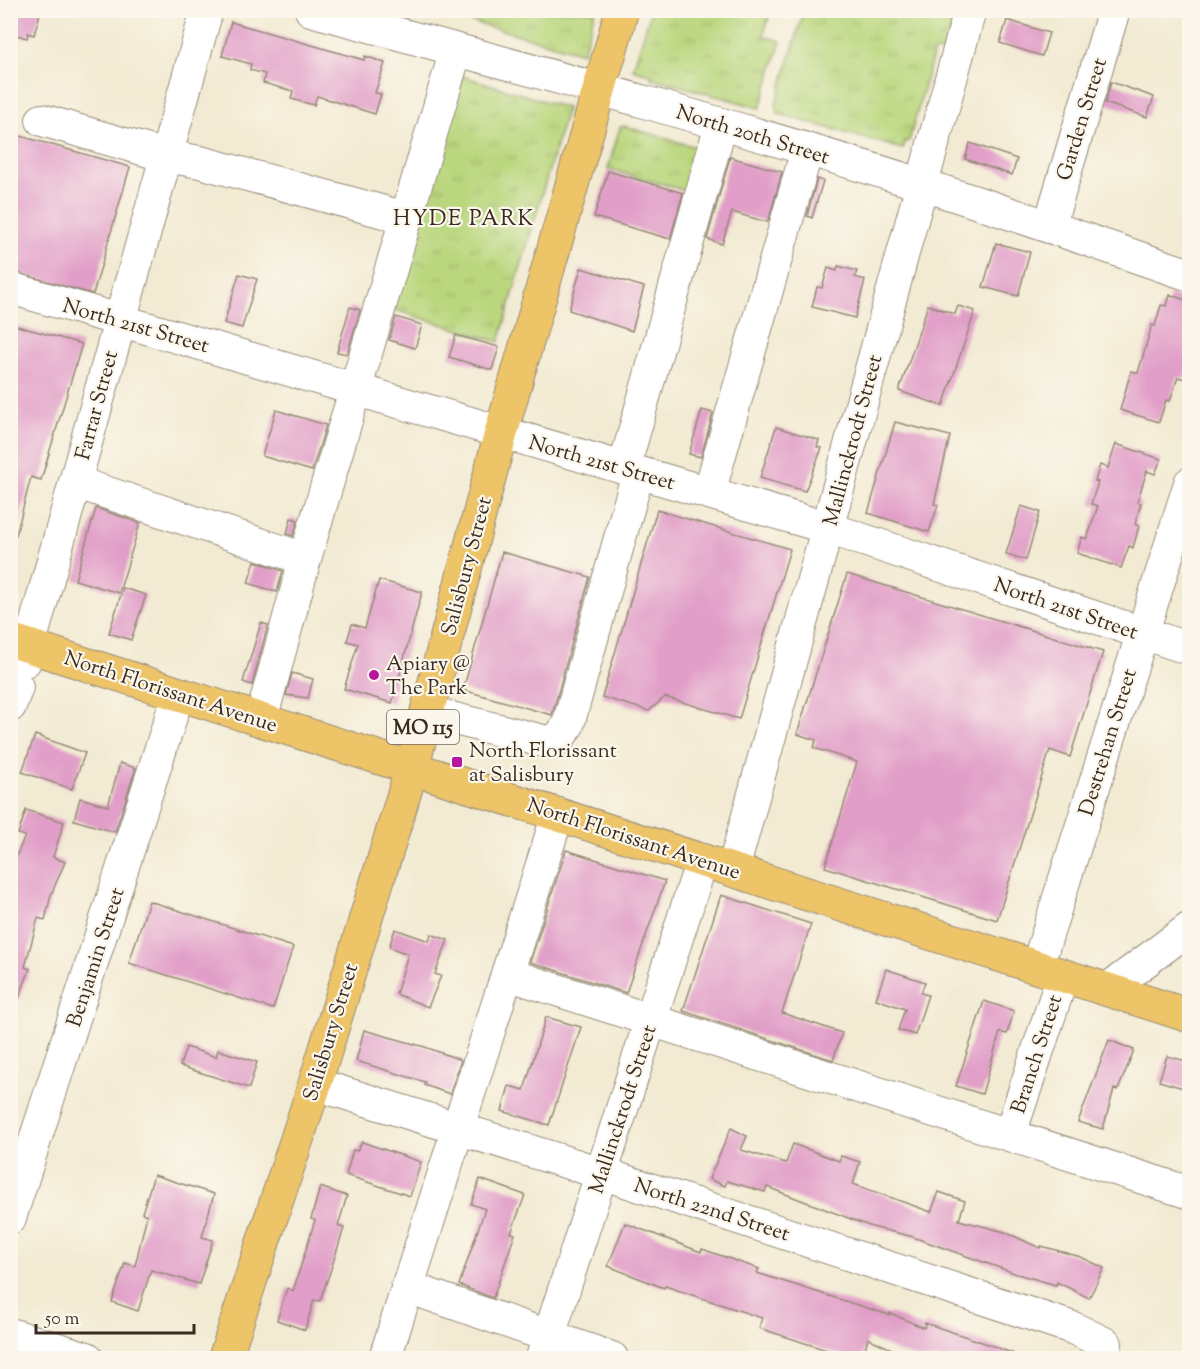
<svg xmlns="http://www.w3.org/2000/svg" width="1200" height="1369" viewBox="0 0 1200 1369" font-family="'Sorts Mill Goudy',serif">
	<defs>
		<pattern id="grass-tufts" width="24" height="20" patternUnits="userSpaceOnUse" patternTransform="scale(1.5)"><rect width="24" height="20" fill="#bad77e"/><path d="M3 7l-1-3M5 7V3M7 7l1-3M15 17l-1-3M17 17v-4M19 17l1-3" fill="none" stroke="#a1b96c"/></pattern>
	</defs>
	<rect width="100%" height="100%" fill="#fbf7ec"/>
	<filter id="ink" filterUnits="userSpaceOnUse"><feTurbulence type="fractalNoise" baseFrequency=".0167" numOctaves="2"/><feDisplacementMap in="SourceGraphic" scale="12" xChannelSelector="R" yChannelSelector="G"/><feConvolveMatrix kernelMatrix="1 2 1 2 8 2 1 2 1" color-interpolation-filters="sRGB"/></filter>
	<filter id="wash" filterUnits="userSpaceOnUse"><feTurbulence type="fractalNoise" baseFrequency=".008" numOctaves="4" result="noise"/><feDisplacementMap in="SourceGraphic" scale="24" xChannelSelector="R" yChannelSelector="G"/><feGaussianBlur stdDeviation="1.35" result="paint"/><feColorMatrix in="noise" values="0 0 0 0 0 0 0 0 0 0 0 0 0 0 0 0 0 1.4 0 .05"/><feComposite in="paint" operator="in"/></filter>
	<g filter="url(#wash)">
		<rect width="100%" height="100%" fill="#f2ead2"/>
		<g fill="url(#grass-tufts)" stroke="#7a804e" stroke-width="1.5">
			<polygon points="434,11 595,11 583,53"/>
			<polygon points="651,11 771,11 763,36 781,41 760,108 651,78 652,75 633,69"/>
			<polygon points="804,11 956,11 944,52 934,51 909,141 905,141 903,149 778,114 776,104"/>
			<polygon points="455,74 567,108 499,342 386,307"/>
			<polygon points="624,126 705,150 691,192 608,169 620,127"/>
		</g>
		<g id="blocks">
			<g fill="#e19ec8">
				<polygon points="10,10 41,10 34,35 28,33 27,38 10,33"/>
				<polygon points="1007,20 1049,33 1042,56 1000,43"/>
				<polygon points="231,22 364,60 365,56 385,63 375,93 381,94 375,114 317,96 314,105 291,99 293,91 263,83 265,74 250,70 251,64 222,56"/>
				<polygon points="1111,82 1154,97 1147,117 1105,103"/>
				<polygon points="10,133 130,167 93,294 10,271"/>
				<polygon points="970,143 1017,159 1012,175 965,159"/>
				<polygon points="730,157 782,172 769,219 766,222 732,212 722,244 707,239"/>
				<polygon points="608,171 683,193 670,239 594,217"/>
				<polygon points="817,179 823,181 812,218 807,216"/>
				<polygon points="996,243 1030,252 1018,296 983,287"/>
				<polygon points="838,266 857,271 855,277 865,280 855,318 812,307 817,287 822,288 828,268 837,271"/>
				<polygon points="581,268 644,287 632,331 569,310"/>
				<polygon points="239,274 257,279 242,328 224,323"/>
				<polygon points="1170,295 1190,301 1190,365 1185,379 1178,377 1170,401 1166,400 1159,422 1120,410 1131,371 1138,373 1152,325 1155,326 1161,305 1167,306"/>
				<polygon points="928,305 955,314 958,306 975,311 943,406 899,391"/>
				<polygon points="350,307 360,310 347,354 337,352"/>
				<polygon points="396,317 422,325 415,348 389,340"/>
				<polygon points="10,324 82,344 41,480 31,477 16,535 10,534"/>
				<polygon points="456,335 499,347 492,370 449,357"/>
				<polygon points="276,410 326,425 312,471 262,456"/>
				<polygon points="702,410 713,413 701,457 689,454"/>
				<polygon points="895,422 950,436 934,504 938,505 929,532 868,513"/>
				<polygon points="776,427 819,440 817,447 822,448 805,491 760,478"/>
				<polygon points="1116,444 1161,459 1155,474 1147,471 1137,502 1141,503 1135,524 1139,526 1133,548 1129,546 1121,568 1077,553 1082,537 1087,539 1098,506 1091,504 1098,482 1095,481 1100,465 1108,468"/>
				<polygon points="1021,506 1040,512 1026,560 1006,554"/>
				<polygon points="96,508 140,523 119,593 75,580"/>
				<polygon points="657,510 790,549 739,719 665,697 649,711 602,697"/>
				<polygon points="291,518 298,520 293,536 287,534"/>
				<polygon points="502,552 590,577 552,715 463,690"/>
				<polygon points="255,561 283,571 277,592 248,583"/>
				<polygon points="847,574 1103,652 1070,757 1050,750 997,920 825,867 857,762 814,748 816,740 797,734"/>
				<polygon points="379,580 422,592 392,703 344,689 358,644 347,641 352,624 365,628"/>
				<polygon points="123,588 146,595 131,640 109,633"/>
				<polygon points="261,623 268,625 252,685 243,682"/>
				<polygon points="292,673 313,679 308,698 286,695"/>
				<polygon points="35,735 85,753 72,789 22,772"/>
				<polygon points="120,763 136,768 115,832 74,820 80,798 108,806"/>
				<polygon points="26,810 64,822 53,857 65,862 51,895 45,920 38,918 25,967 30,969 12,1016 10,870 25,836 18,834"/>
				<polygon points="566,850 665,881 626,993 530,962"/>
				<polygon points="721,895 811,924 782,1013 842,1033 833,1060 683,1011"/>
				<polygon points="149,901 293,947 273,1009 129,963"/>
				<polygon points="395,929 429,941 431,934 448,940 435,974 441,976 428,1007 396,994 408,954 389,947"/>
				<polygon points="886,969 925,982 921,993 928,995 915,1035 898,1030 905,1009 876,999"/>
				<polygon points="984,1001 1014,1011 1007,1034 1000,1032 982,1094 956,1086"/>
				<polygon points="546,1017 581,1027 549,1125 502,1111 509,1086 524,1090"/>
				<polygon points="364,1030 425,1047 461,1060 450,1094 424,1085 425,1082 356,1061"/>
				<polygon points="1109,1040 1134,1050 1118,1090 1114,1089 1103,1129 1078,1122"/>
				<polygon points="186,1047 216,1057 218,1050 257,1062 249,1088 180,1066"/>
				<polygon points="1167,1056 1190,1062 1190,1090 1159,1081"/>
				<polygon points="731,1128 747,1136 741,1150 786,1163 793,1144 839,1161 841,1156 860,1162 853,1184 931,1212 939,1192 965,1201 959,1220 1005,1232 1040,1248 1041,1246 1081,1257 1104,1268 1089,1298 1057,1282 1056,1285 1017,1274 910,1236 872,1227 767,1187 765,1192 727,1181 725,1186 709,1179"/>
				<polygon points="362,1142 421,1162 410,1196 346,1175 353,1150 357,1151"/>
				<polygon points="154,1175 214,1194 202,1237 213,1240 199,1284 151,1270 138,1311 112,1302 125,1263 135,1266 147,1215 142,1213"/>
				<polygon points="480,1179 525,1195 511,1233 515,1234 493,1298 459,1285 485,1209 471,1204"/>
				<polygon points="320,1187 347,1196 338,1226 344,1228 331,1269 320,1301 314,1300 305,1330 277,1320 287,1288 293,1291 303,1259 315,1220 311,1219"/>
				<polygon points="625,1223 701,1252 702,1249 759,1269 757,1273 889,1315 890,1313 924,1328 925,1323 985,1343 1017,1355 1016,1359 921,1359 900,1353 868,1338 862,1359 854,1359 759,1328 762,1318 665,1286 664,1288 608,1266"/>
			</g>
		</g>
	</g>
	<g filter="url(#ink)">
		<use href="#blocks" fill-opacity="0" stroke="#968a78" stroke-width="1.5"/>
		<g fill="none" stroke-linecap="round" stroke-linejoin="round">
			<g stroke="#968a78" stroke-width="34">
				<g id="minor">
					<path d="M311,10C516,66 721,121 923,185C1012,213 1101,245 1190,275"/>
					<polyline points="42,120 166,156 200,162 406,218"/>
					<polyline points="1049,227 1114,10"/>
					<polyline points="10,288 828,528 1190,649"/>
					<polyline points="624,468 721,124"/>
					<polyline points="75,482 305,559 456,50"/>
					<polyline points="709,493 807,150"/>
					<polyline points="25,661 207,10"/>
					<polyline points="10,706 17,687"/>
					<polyline points="427,712 547,742 559,738 568,725 638,473"/>
					<polyline points="261,720 305,559"/>
					<polyline points="733,870 970,10"/>
					<polyline points="1037,967 1190,483"/>
					<polyline points="507,974 1190,1193"/>
					<polyline points="1108,989 1190,928"/>
					<polyline points="315,1084 601,1173 1073,1328 1106,1344"/>
					<polyline points="1010,1134 1063,975"/>
					<polyline points="10,1218 178,695"/>
					<polyline points="407,1287 612,1358"/>
					<polyline points="10,1334 87,1358"/>
					<polyline points="385,1358 558,814"/>
					<polyline points="542,1358 702,860"/>
				</g>
			</g>
			<g stroke="#968a78" stroke-width="35">
				<g id="major">
					<polyline points="10,640 1190,1016"/>
					<polyline points="225,1358 315,1084 412,768 501,433 622,10"/>
				</g>
			</g>
			<use href="#minor" stroke="#fff" stroke-width="32"/>
			<use href="#major" stroke="#eec469" stroke-width="33"/>
		</g>
	</g>
	<g fill="#b5179e" stroke="#fbf7ec" stroke-width="2">
		<circle cx="374" cy="675" r="6"/>
		<rect x="451" y="756" width="12" height="12" rx="3"/>
	</g>
	<g text-anchor="middle" stroke-width="4.5" stroke-linejoin="round" paint-order="stroke">
		<rect fill="#fbf7ec" stroke="#75685c" stroke-width="1.5" x="387" y="710" width="72" height="34" rx="4.5"/>
		<g font-size="20" font-weight="bold" fill="#3b2a1e">
			<text x="423" y="734">MO 115</text>
		</g>
		<g font-size="21" fill="#3b2a1e" stroke="#fbf7ec">
			<text transform="translate(1081 119) rotate(-73)" y="7">Garden Street</text>
			<text transform="translate(753 134) rotate(17)" y="7">North 20th Street</text>
			<text transform="translate(136 325) rotate(16)" y="7">North 21st Street</text>
			<text transform="translate(96 405) rotate(-75)" y="7">Farrar Street</text>
			<text transform="translate(852 440) rotate(-75)" y="7">Mallinckrodt Street</text>
			<text transform="translate(602 462) rotate(16)" y="7">North 21st Street</text>
			<text transform="translate(466 566) rotate(-75)" y="7">Salisbury Street</text>
			<text transform="translate(1066 608) rotate(19)" y="7">North 21st Street</text>
			<text transform="translate(171 691) rotate(18)" y="7">North Florissant Avenue</text>
			<text transform="translate(1107 742) rotate(-73)" y="7">Destrehan Street</text>
			<text transform="translate(634 838) rotate(18)" y="7">North Florissant Avenue</text>
			<text transform="translate(95 957) rotate(-72)" y="7">Benjamin Street</text>
			<text transform="translate(330 1032) rotate(-73)" y="7">Salisbury Street</text>
			<text transform="translate(1036 1054) rotate(-72)" y="7">Branch Street</text>
			<text transform="translate(622 1109) rotate(-72)" y="7">Mallinckrodt Street</text>
			<text transform="translate(712 1209) rotate(18)" y="7">North 22nd Street</text>
		</g>
		<g font-size="21" fill="#3b2a1e" stroke="#fbf7ec" text-anchor="start">
			<text x="386" y="670">Apiary @<tspan x="386" dy="24">The Park</tspan></text>
			<text x="469" y="757">North Florissant<tspan x="469" dy="24">at Salisbury</tspan></text>
		</g>
		<g font-size="22" letter-spacing="1.5" fill="#3b2a1e" stroke="#fbf7ec">
			<text x="464" y="225">HYDE PARK</text>
		</g>
	</g>
	<rect width="1200" height="1369" fill="none" stroke="#fbf7ec" stroke-width="36"/>
	<path d="M36 1324v9h158v-9" fill="none" stroke="#3b2a1e" stroke-width="3"/>
	<text x="45" y="1324" font-size="18" fill="#3b2a1e" stroke="#fbf7ec" stroke-width="4.5" paint-order="stroke">50 m</text>
</svg>
